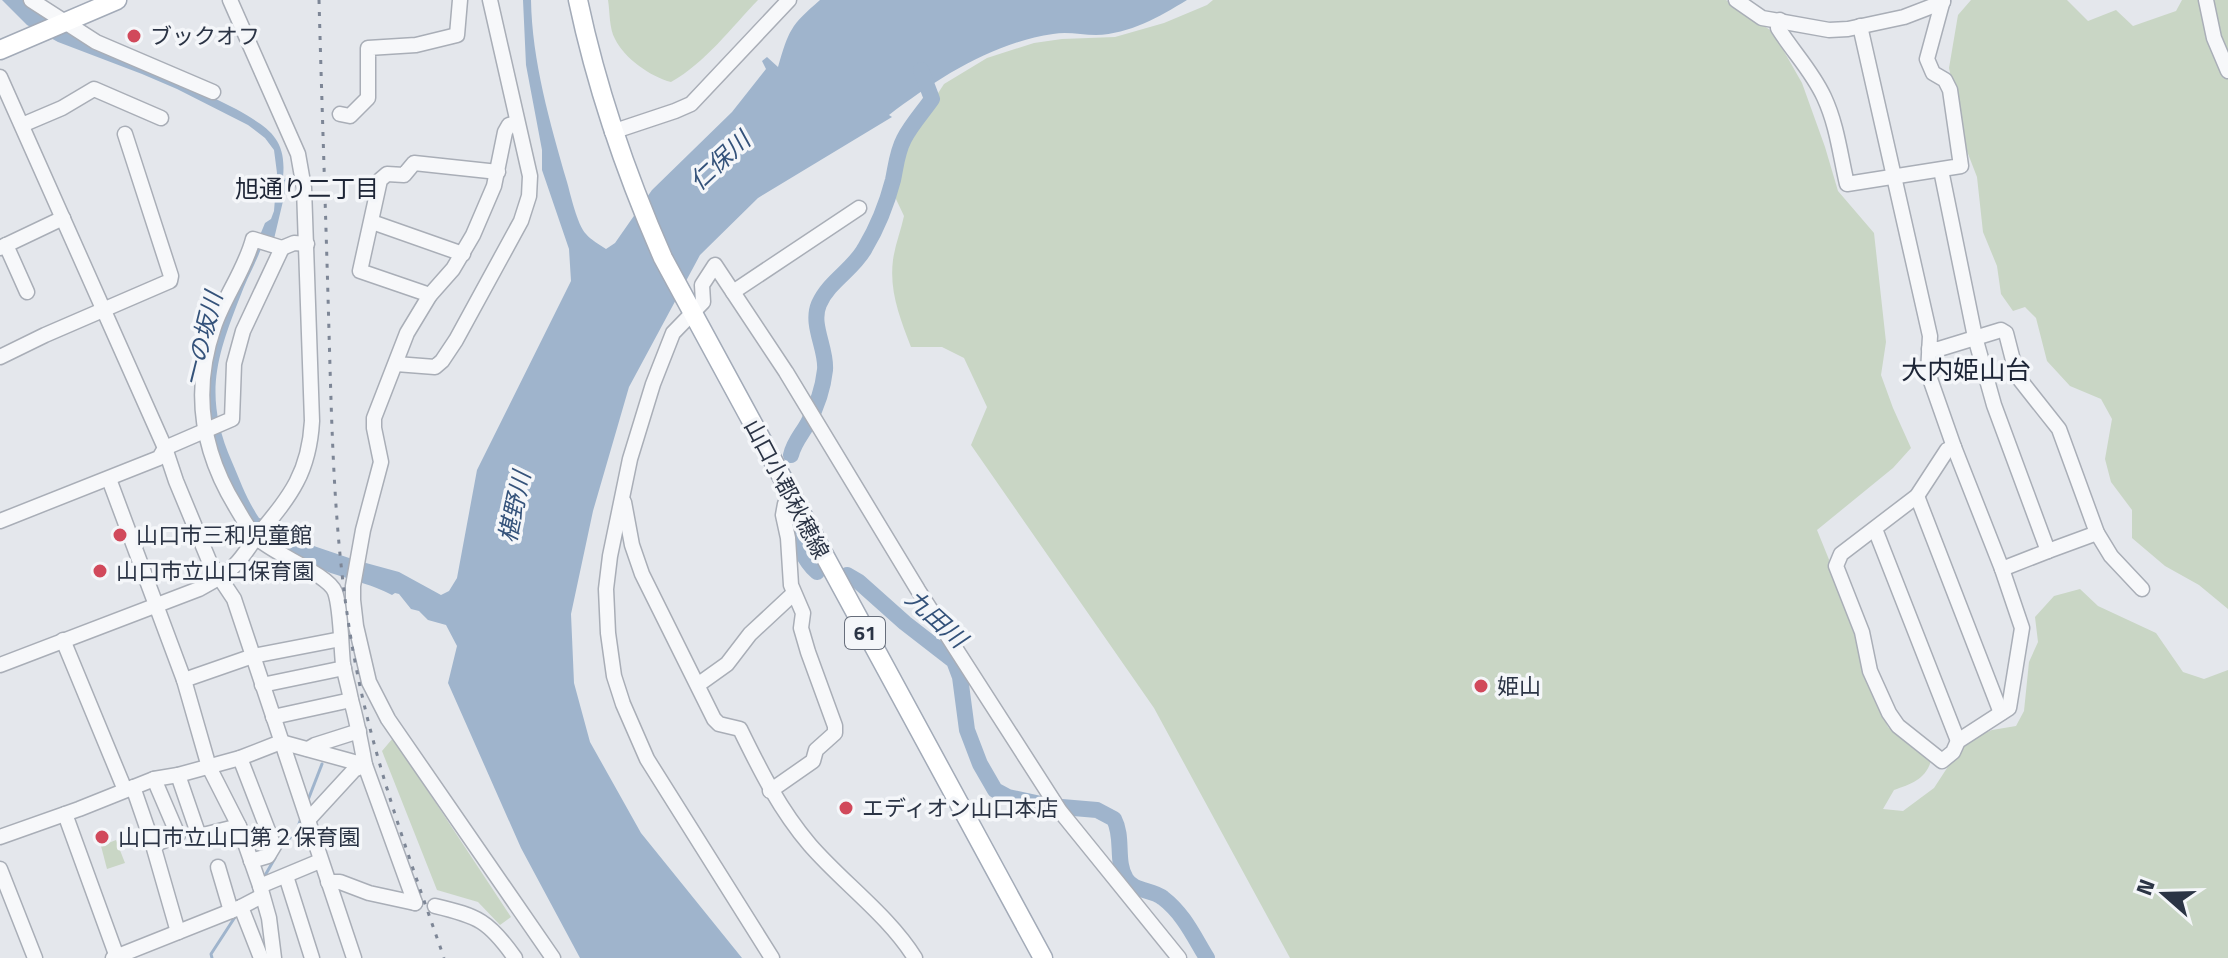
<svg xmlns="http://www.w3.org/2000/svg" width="2228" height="958" viewBox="0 0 2228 958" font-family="'Titillium Web','Noto Sans JP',sans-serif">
	<rect width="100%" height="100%" fill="#e4e7ec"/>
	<g fill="#c9d6c5">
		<path d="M608,0H758C731,28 705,63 671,82C651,77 624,58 615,39C609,28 610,12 608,0Z"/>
		<path d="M1213,0H1726L1773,32L1802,83L1825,147L1838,191L1874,233L1886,342L1881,375L1893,408L1911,448L1893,468L1817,530L1845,599L1878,704L1888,727L1931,761C1925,780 1911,784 1894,790L1883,809L1903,811L1934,788L1964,742L1992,730L2016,726L2024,711L2029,662L2038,642L2035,617L2054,596L2080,589L2098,606L2156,633L2183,672L2204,679L2228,670V958H1290L1154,708L971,445L987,407L964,358L942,347H911C900,318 889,291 893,260C895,245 901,230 904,216L895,197L905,144L944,84L987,58L1034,43L1062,39L1115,37L1164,23L1207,5Z"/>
		<polygon points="1971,0 2067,0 2088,21 2116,10 2133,26 2176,11 2182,0 2228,0 2228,609 2199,585 2165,566 2132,538 2132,510 2111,482 2105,459 2112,419 2101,399 2070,386 2047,361 2036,318 2025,307 2013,311 2001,294 1997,266 1983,232 1977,177 1965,146 1949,68 1958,15"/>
		<polygon points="393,738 511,917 500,925 478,902 437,890 382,751"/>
		<polygon points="116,840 125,863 107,869 101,846"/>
	</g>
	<path fill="#9fb4cc" d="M2,0H23L37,10L236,109C267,127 287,137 283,177L288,180L274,239L264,240C258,260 247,277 240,297C215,360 204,398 232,462C241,483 246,498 259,518L281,524L305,543L355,560L399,572L441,595L449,591L457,578L477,470L571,281L569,249L542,170V150L526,65L523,0H531C532,61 550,123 567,182C571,196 577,224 586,234C591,240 599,244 606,249L615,243L652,190L732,112L766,69L762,61L767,57L778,67C789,30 790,26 820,0H1187C1159,17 1130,34 1096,35C1082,35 1067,31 1053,34C992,43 938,78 889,115L892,117L758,198L700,255L629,387L593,511L571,614L574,683L590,742L641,833L742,958H580L521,848L448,683L457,646L446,625L428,620L419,611L411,609L399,594L395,593L392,595C373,585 355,581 334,574C318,569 284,550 270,540C253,527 244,508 234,490C178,390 227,317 265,223L271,219L274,211L277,173L274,150L265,138L248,125L177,89L142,74L58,42L27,25Z"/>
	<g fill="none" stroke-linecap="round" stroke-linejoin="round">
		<g stroke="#9fb4cc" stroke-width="3">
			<polyline points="308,800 322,764"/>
			<polyline points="278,851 297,830 301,818"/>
			<polyline points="263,879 275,858"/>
			<polyline points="212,958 211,954 237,914"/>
		</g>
		<g stroke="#9fb4cc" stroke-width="16">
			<path d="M791,455C794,442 802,434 808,423C816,408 823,388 825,370C827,349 810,325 819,304C829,281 854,269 865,248C877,228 887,203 893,180C896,166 897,152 904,139C911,125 923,112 932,99L921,70"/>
			<path d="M792,524C797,541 803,560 817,572"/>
			<path d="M847,575L859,582L905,623L954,661L960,677L967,730L980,764L995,790L1008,797L1050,806L1097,810L1114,819C1124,838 1115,861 1126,879C1134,892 1152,889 1163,898C1184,914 1194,937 1207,958"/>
		</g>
		<g stroke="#a9aeb7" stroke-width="17">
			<g id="minor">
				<polyline points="31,0 96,42 213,92"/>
				<polyline points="1736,0 1762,18 1829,30 1848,29 1904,17 1943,2"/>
				<polyline points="2206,0 2214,38 2228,71"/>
				<path d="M1780,20L1778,28C1793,52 1812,71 1824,97C1837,125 1840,154 1847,184L1961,166L1950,90L1945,80L1933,73L1927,59L1943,0"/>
				<polyline points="1860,26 1930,336 1928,373 1954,447 2002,569 2048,551 1994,405 1975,337 1941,170"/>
				<polyline points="0,77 165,448 176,481 210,563 234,599 354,958"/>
				<polyline points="340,114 350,116 368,98 368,48 416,45 457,35 460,0"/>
				<polyline points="516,123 509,125 505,132 494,186 473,235 453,269 430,295 407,333 374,418 374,428 381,462 363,530 353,586 353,600 356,626 369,682 388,719 553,958"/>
				<polyline points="22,125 62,108 94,89 161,118"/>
				<polyline points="612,132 675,111 691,104 789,0"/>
				<polyline points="372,222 463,254"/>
				<path d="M307,244L294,243L282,248L253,239C245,270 224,297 214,327C192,391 201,450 236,507C242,517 248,529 256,537C273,554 328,574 335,592C341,608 341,646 343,664C345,676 349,688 351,700C357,721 361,743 365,765L354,770L308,820"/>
				<polyline points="6,245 27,292"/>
				<polyline points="0,248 63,218"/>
				<polyline points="733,292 859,208"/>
				<polyline points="430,295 360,271 380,180 387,174 404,175 414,163 498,172"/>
				<polyline points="1929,349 1939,349 2001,330 2006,333 2017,376 2059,429 2097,533 2111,556 2142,589"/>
				<polyline points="0,357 45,335 170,281 171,276 125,134"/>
				<polyline points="396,364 435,367 442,361 456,340 521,221 529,196 530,176 490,0"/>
				<polyline points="1954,447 1947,450 1917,496 1841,554 1836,566 1862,632 1870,671 1889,713 1898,726 1942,761 1953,752 1958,741 2009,708 2022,628 2002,569"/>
				<polyline points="109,479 184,680 209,767 239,826 260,886 269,918 274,958"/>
				<polyline points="1917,496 2001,713"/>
				<path d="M624,502L632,545L642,574L714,719L719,724L740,729C760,770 780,810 810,845C843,883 888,915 915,958"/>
				<polyline points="0,521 159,458 165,448 232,419 234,364 243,331 282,248"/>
				<polyline points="1875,529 1958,741"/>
				<polyline points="2048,551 2097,533"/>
				<polyline points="63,640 125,790"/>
				<path d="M0,665L199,589C212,582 225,575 235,565C244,556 250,545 258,535C290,496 309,474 312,421L304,188L298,154L230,0"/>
				<polyline points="184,680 253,656 341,639"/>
				<polyline points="699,684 727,664 750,634 793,594"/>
				<polyline points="262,685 344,668"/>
				<polyline points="273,717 351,700"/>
				<polyline points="308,749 315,745 359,731"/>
				<polyline points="240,758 274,846 268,856 251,861"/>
				<polyline points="178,775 199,836 239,826"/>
				<polyline points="133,787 153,845 178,932"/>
				<polyline points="770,791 813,761 816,750 835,733 835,726 808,652 801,628 803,613 791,585 788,538 783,515 785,504 792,498"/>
				<polyline points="65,814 117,957"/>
				<polyline points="0,837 79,809 154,779 178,775 240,758 281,742 365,765 415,903"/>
				<polyline points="153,845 178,835 154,779"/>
				<polyline points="218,867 231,911"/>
				<polyline points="0,869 35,958"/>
				<polyline points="286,876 312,958"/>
				<polyline points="328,882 340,882 369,893 415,903"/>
				<polyline points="260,886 320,861"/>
				<path d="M435,906C478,916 489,921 515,958"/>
				<polyline points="241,907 261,958"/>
				<polyline points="113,958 241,907 262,896"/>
				<polyline points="772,958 647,759 623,704 614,676 608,633 606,589 610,556 630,459 653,384 673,333 703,302 702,285 715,265 786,372 918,590 1060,811 1179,958"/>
			</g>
		</g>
		<g stroke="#a3abb8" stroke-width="21">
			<g id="major">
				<path d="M578,0C597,90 626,174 663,258L1043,958"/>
				<polyline points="0,50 117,0"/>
			</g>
		</g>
		<use href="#minor" stroke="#f7f8fa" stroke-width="14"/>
		<use href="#major" stroke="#fff" stroke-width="18"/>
		<path stroke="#7d8696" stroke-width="3" stroke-dasharray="4 8" stroke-linecap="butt" d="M319,0C322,111 326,221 329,332C332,435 334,537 351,639C369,749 408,854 444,958"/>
	</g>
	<g fill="#d1495b" stroke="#f4f6f9" stroke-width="3">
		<circle cx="134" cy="36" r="8"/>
		<circle cx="120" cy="535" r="8"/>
		<circle cx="100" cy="571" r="8"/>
		<circle cx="1481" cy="686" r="8"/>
		<circle cx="846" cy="808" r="8"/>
		<circle cx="102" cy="837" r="8"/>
	</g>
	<g text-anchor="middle" stroke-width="7" stroke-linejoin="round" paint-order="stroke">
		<rect fill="#f4f6f9" stroke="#676e7b" stroke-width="2" x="845" y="617" width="40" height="32" rx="6"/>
		<g font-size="20" font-weight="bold" fill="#2b3445">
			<text x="865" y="640">61</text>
		</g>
		<g font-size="22" fill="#2b3445" stroke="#f4f6f9" text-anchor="start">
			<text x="150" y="44">ブックオフ</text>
			<text x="136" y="543">山口市三和児童館</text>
			<text x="116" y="579">山口市立山口保育園</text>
			<text x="1497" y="694">姫山</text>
			<text x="862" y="816">エディオン山口本店</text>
			<text x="118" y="845">山口市立山口第２保育園</text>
		</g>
		<g font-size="22" fill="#2b3445" stroke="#f4f6f9">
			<text transform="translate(787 489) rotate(62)" y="8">山口小郡秋穂線</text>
		</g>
		<g font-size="24" font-style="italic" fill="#34527a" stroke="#f4f6f9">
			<text transform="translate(720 161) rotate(-43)" y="8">仁保川</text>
			<text transform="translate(203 339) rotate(-76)" y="8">一の坂川</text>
			<text transform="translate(515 507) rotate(-78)" y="8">椹野川</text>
			<text transform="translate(936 619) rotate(42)" y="8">九田川</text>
		</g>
		<g font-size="24" fill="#1d2536" stroke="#f4f6f9">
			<text x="307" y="197">旭通り二丁目</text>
		</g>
		<g font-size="26" fill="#1d2536" stroke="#f4f6f9">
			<text x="1966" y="379">大内姫山台</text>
		</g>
	</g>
	<g transform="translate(2164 894) rotate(290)" stroke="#f4f6f9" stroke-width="6" paint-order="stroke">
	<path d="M0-6L14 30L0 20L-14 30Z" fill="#2b3445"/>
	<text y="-12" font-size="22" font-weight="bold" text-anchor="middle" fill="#2b3445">N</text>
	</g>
</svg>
